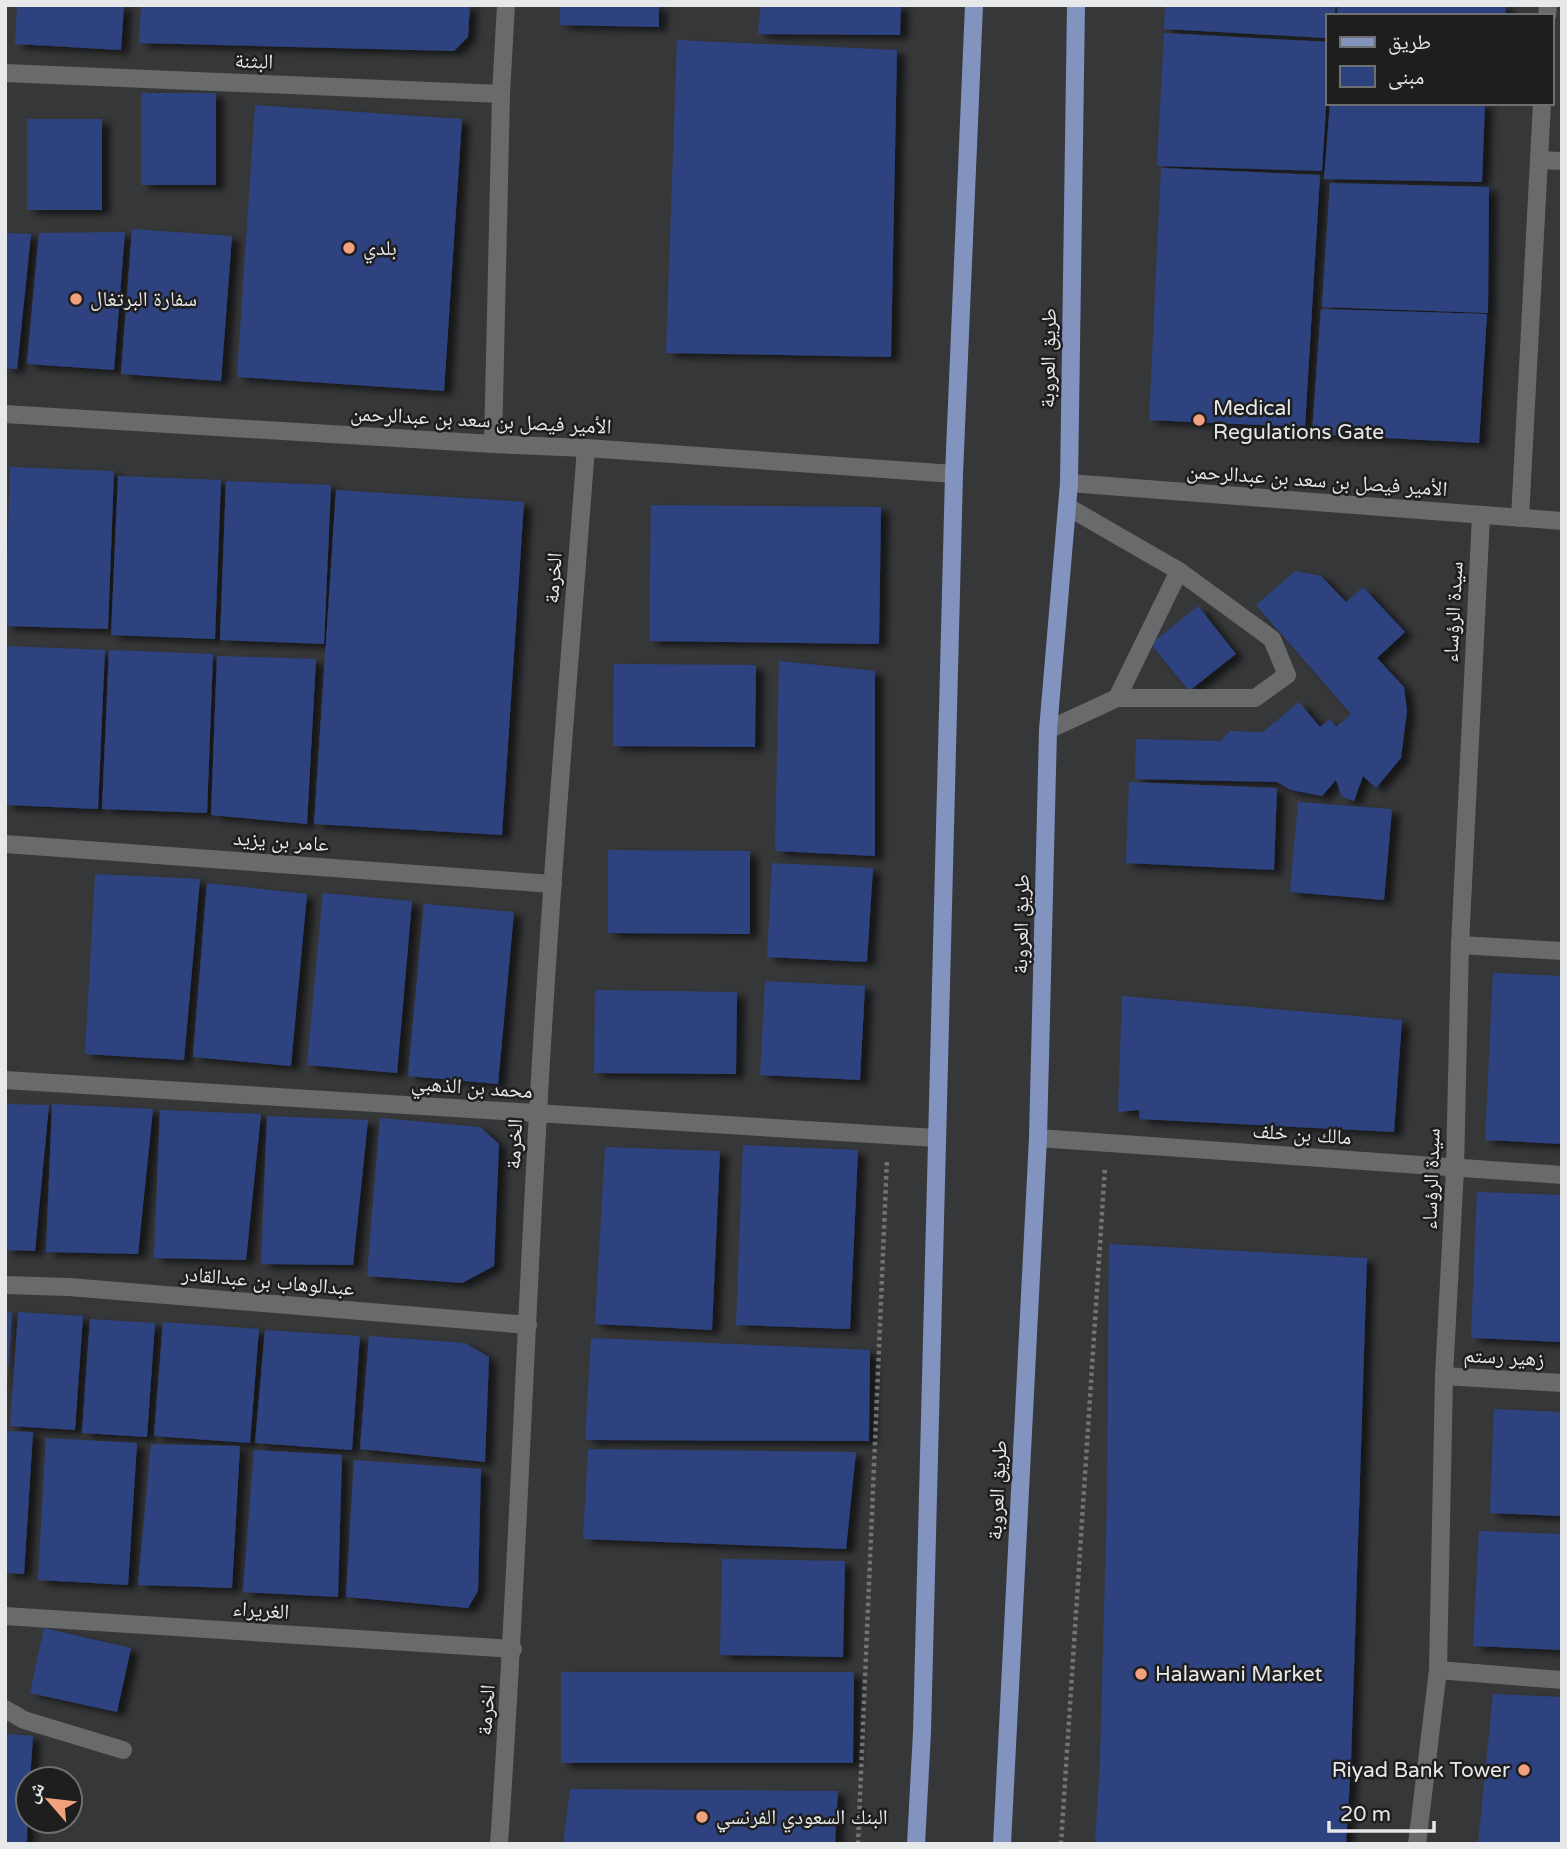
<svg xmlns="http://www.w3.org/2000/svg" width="1567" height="1849" viewBox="0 0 1567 1849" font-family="'Varela Round','Noto Naskh Arabic',sans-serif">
	<defs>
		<filter id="shadow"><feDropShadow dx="8" dy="4.5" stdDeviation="3.5" flood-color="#0009"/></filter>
	</defs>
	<rect width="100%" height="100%" fill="#363739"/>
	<g fill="#2d4380" filter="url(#shadow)">
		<polygon points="17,5 124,5 121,50 15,44"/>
		<polygon points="141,5 470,5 468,37 454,51 139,43"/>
		<polygon points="560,5 659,5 659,27 560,25"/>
		<polygon points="761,5 901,5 900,35 758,34"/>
		<polygon points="1165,5 1335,5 1335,16 1327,16 1327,38 1164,29"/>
		<polygon points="1338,5 1506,5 1505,16 1337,16"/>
		<polygon points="1164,33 1327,42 1327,92 1322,171 1157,166"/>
		<polygon points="677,40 897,50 891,357 666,353"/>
		<rect x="141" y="93" width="75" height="92"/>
		<polygon points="1330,103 1485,103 1482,182 1324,179"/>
		<polygon points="255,105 462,119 444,391 237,377"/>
		<rect x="27" y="119" width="75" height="91"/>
		<polygon points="1161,168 1320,175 1305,427 1149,420"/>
		<polygon points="1330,183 1489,187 1488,313 1322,307"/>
		<polygon points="132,229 232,236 221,381 121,374"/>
		<polygon points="125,232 114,370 27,364 39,233"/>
		<polygon points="5,233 31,234 17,369 5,368"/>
		<polygon points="1321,309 1487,314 1479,443 1312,434"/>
		<polygon points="10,467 114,471 108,629 5,626"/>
		<polygon points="118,476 221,480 215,639 111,635"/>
		<polygon points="226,481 331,485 324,644 220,640"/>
		<polygon points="336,490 524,502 502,835 314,824"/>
		<polygon points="651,505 881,507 879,644 649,641"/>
		<polygon points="1295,571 1321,576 1346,602 1363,587 1405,632 1377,658 1404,687 1407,711 1401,758 1376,788 1363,776 1354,801 1342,797 1336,780 1322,796 1291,790 1277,782 1135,779 1136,739 1220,741 1230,731 1263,732 1299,702 1320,727 1330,719 1336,727 1351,714 1256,605"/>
		<polygon points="1198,606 1236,654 1189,691 1151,644"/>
		<polygon points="5,646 105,650 98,809 5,805"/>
		<polygon points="109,650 213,654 207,813 102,809"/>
		<polygon points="217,656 316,659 307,824 211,815"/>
		<polygon points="779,661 875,671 875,856 775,851"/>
		<polygon points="614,664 756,665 755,747 613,746"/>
		<polygon points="1129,782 1277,788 1274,870 1126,863"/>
		<polygon points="1298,802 1392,809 1384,900 1290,892"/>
		<polygon points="608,850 750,851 750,934 608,933"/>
		<polygon points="772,863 873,868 867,962 767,957"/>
		<polygon points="95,874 200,879 184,1060 85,1054"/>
		<polygon points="207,883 307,894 291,1066 193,1057"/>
		<polygon points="323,893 412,901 397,1073 307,1065"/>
		<polygon points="424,904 514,912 498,1084 408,1076"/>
		<polygon points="1493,973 1562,976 1562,1144 1485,1140"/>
		<polygon points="765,981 865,986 860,1080 760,1075"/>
		<polygon points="595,990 737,992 736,1074 594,1073"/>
		<polygon points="1122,996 1402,1020 1394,1132 1140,1119 1139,1110 1118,1112"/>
		<polygon points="5,1104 49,1105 35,1251 5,1250"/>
		<polygon points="52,1104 153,1109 138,1254 46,1252"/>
		<polygon points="160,1110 261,1114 246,1260 154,1258"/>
		<polygon points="267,1116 368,1120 353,1265 261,1264"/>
		<polygon points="380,1118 480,1127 499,1144 494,1266 462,1283 367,1276"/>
		<polygon points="743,1145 858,1150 850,1329 736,1325"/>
		<polygon points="605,1147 720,1151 712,1330 595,1324"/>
		<polygon points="1477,1192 1562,1195 1562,1342 1471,1338"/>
		<polygon points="1109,1244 1367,1258 1351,1763 1346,1844 1095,1844 1100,1761 1107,1501"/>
		<polygon points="5,1312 12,1312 7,1387 5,1386"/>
		<polygon points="18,1312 83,1316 75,1430 10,1426"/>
		<polygon points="90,1319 155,1323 147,1437 82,1433"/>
		<polygon points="163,1322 259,1329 250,1443 154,1436"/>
		<polygon points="265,1330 360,1336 352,1450 255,1443"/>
		<polygon points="369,1336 465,1343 489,1357 485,1462 360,1449"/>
		<polygon points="591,1338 870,1350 869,1441 585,1440"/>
		<polygon points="1494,1409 1562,1412 1562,1516 1490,1513"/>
		<polygon points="5,1431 33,1432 24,1574 5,1573"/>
		<polygon points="46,1438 137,1443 128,1585 38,1580"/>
		<polygon points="151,1444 240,1446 232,1588 138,1585"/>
		<polygon points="588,1449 856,1452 846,1549 583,1539"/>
		<polygon points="254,1450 342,1455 338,1597 243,1592"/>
		<polygon points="354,1460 481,1469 478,1591 468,1608 346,1597"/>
		<polygon points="1479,1531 1562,1534 1562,1650 1473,1646"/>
		<polygon points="722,1559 845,1561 843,1657 720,1655"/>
		<polygon points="44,1628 131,1648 117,1712 30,1693"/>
		<polygon points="561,1672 854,1672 853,1763 561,1763"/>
		<polygon points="1493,1694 1562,1697 1562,1844 1478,1844"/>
		<polygon points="5,1734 33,1736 30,1779 28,1779 27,1844 5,1844"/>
		<polygon points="570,1789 838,1791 835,1844 563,1844"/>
	</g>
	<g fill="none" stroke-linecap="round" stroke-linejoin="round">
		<g stroke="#727374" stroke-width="4.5" stroke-dasharray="3.5 3.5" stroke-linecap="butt">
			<polyline points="858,1844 887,1159"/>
			<polyline points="1061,1844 1105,1167"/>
		</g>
		<g stroke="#696a6c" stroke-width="18">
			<polyline points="1547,16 1548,5"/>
			<polyline points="5,73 501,94"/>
			<polyline points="1539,160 1562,161"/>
			<polyline points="5,414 493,444 586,448 954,474"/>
			<polyline points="493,444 501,94 506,5"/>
			<polyline points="1069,483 1562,521"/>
			<polyline points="1520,518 1542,103"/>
			<polyline points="1117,698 1179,571"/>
			<polyline points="1048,730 1117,698 1255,698 1287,675 1272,639 1179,571 1068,507"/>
			<polyline points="5,844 553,884"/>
			<polyline points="1460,945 1562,951"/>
			<polyline points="5,1080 936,1138"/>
			<polyline points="1038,1138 1562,1175"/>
			<polyline points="5,1285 69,1287 528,1325"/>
			<polyline points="1444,1376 1562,1383"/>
			<polyline points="5,1616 513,1649"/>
			<polyline points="1438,1670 1562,1680"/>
			<polyline points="5,1709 24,1720 123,1750"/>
			<path d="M499,1844C516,1601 524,1357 538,1114C550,891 569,670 586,448"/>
			<polyline points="1417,1844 1438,1670 1444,1376 1455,1169 1460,945 1481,516"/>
		</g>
		<g stroke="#8193be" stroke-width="18">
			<polyline points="916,1844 922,1732 954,474 974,5"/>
			<polyline points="1002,1844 1038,1138 1048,730 1069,483 1076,5"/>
		</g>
	</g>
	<g fill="#f1a17d" stroke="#1e1e1f" stroke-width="2.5">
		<circle cx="349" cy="248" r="7"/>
		<circle cx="76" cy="299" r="7"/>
		<circle cx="1199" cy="420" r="7"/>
		<circle cx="1141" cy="1674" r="7"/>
		<circle cx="1524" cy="1770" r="7"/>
		<circle cx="702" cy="1817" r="7"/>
	</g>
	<g text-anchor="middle" stroke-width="5" stroke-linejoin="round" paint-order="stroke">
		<g font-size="21" fill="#e7e8e9" stroke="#1e1e1f">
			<text transform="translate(254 61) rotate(2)" y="7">البثنة</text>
			<text transform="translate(1048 358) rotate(-89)" y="7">طريق العروبة</text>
			<text transform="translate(481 420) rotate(3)" y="7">الأمير فيصل بن سعد بن عبدالرحمن</text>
			<text transform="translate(1317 480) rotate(4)" y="7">الأمير فيصل بن سعد بن عبدالرحمن</text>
			<text transform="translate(553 578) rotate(-86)" y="7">الخرمة</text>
			<text transform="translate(1453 612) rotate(-87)" y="7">سيدة الرؤساء</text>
			<text transform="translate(281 841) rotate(4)" y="7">عامر بن يزيد</text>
			<text transform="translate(1021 924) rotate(-89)" y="7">طريق العروبة</text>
			<text transform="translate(472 1087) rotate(4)" y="7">محمد بن الذهبي</text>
			<text transform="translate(1302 1134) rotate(4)" y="7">مالك بن خلف</text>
			<text transform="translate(514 1144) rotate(-87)" y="7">الخرمة</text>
			<text transform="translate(1431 1179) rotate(-88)" y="7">سيدة الرؤساء</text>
			<text transform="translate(268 1281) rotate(5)" y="7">عبدالوهاب بن عبدالقادر</text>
			<text transform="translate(1504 1357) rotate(3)" y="7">زهير رستم</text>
			<text transform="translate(997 1490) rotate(-87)" y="7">طريق العروبة</text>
			<text transform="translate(261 1610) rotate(4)" y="7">الغريراء</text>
			<text transform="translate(486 1710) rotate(-86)" y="7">الخرمة</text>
		</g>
		<g font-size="21" fill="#e7e8e9" stroke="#1e1e1f" text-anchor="start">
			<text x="363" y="255">بلدي</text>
			<text x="90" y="306">سفارة البرتغال</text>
			<text x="1213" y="415">Medical<tspan x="1213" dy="24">Regulations Gate</tspan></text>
			<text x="1155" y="1681">Halawani Market</text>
			<text x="1510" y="1777" text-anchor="end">Riyad Bank Tower</text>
			<text x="716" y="1824">البنك السعودي الفرنسي</text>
		</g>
	</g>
	<rect width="1567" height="1849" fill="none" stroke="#e7e8e9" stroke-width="14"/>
	<rect x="1326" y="14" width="228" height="91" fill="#1e1e1f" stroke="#6e6f70" stroke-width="2"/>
	<rect x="1340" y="37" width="35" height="10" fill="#8193be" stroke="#6e6f70" stroke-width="2"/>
	<text x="1388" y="49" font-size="21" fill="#e7e8e9">طريق</text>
	<rect x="1340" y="66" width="35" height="21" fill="#2d4380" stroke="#6e6f70" stroke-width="2"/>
	<text x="1388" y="84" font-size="21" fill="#e7e8e9">مبنى</text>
	<g transform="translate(49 1800) rotate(298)"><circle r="33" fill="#1e1e1f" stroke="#6e6f70" stroke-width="2"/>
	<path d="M0-5L12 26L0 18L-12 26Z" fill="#f1a17d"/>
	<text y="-10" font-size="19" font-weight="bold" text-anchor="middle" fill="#e7e8e9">ش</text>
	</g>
	<path d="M1329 1821v10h105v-10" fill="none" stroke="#e7e8e9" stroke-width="3.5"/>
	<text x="1340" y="1821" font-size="21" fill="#e7e8e9" stroke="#1e1e1f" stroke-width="5" paint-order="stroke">20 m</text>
</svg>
